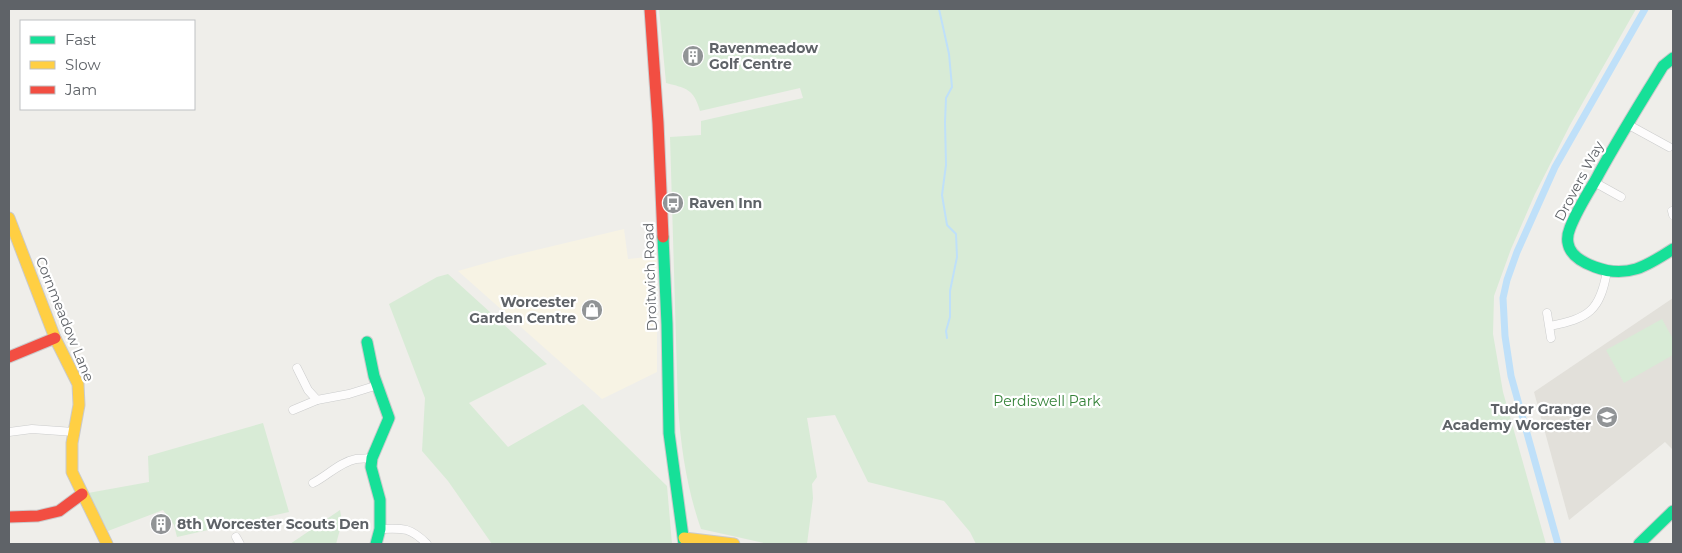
<svg xmlns="http://www.w3.org/2000/svg" width="1682" height="553" viewBox="0 0 1682 553" font-family="Montserrat,sans-serif">
	<rect width="100%" height="100%" fill="#efeeea"/>
	<polygon fill="#f7f3e4" points="624,229 628,259 657,256 657,372 602,399 458,271 507,257"/>
	<polygon fill="#e2e0da" points="1673,298 1673,450 1665,442 1569,520 1534,392"/>
	<g fill="#d8ebd6">
		<path d="M659,9H1636L1570,125L1535,194L1511,249L1494,296L1493,334L1503,392L1546,544H976L970,532L944,501L868,482L835,415L807,418L817,477L812,484L813,498L807,544H768L701,529C687,489 681,449 678,406L670,137L701,135V121L803,98L800,88L700,111C694,89 686,88 666,83Z"/>
		<polygon points="448,274 547,364 469,403 508,447 583,404 667,486 672,544 492,544 448,481 422,451 425,398 389,304 437,277"/>
		<polygon points="1662,319 1673,339 1673,355 1624,383 1606,350"/>
		<polygon points="263,423 289,512 177,537 174,525 163,510 108,531 88,493 149,482 148,456"/>
		<polygon points="340,510 342,522 336,544 290,544"/>
	</g>
	<g fill="none" stroke-linecap="round" stroke-linejoin="round">
		<polyline stroke="#bfe0f9" stroke-width="2" points="939,9 949,54 952,87 946,98 945,122 946,165 942,195 947,225 956,234 957,257 950,291 950,317 946,331 947,338"/>
		<polyline stroke="#bfe0f9" stroke-width="7" points="1558,544 1511,376 1505,336 1503,298 1507,280 1517,252 1555,167 1645,9"/>
		<g stroke="#cbcccc" stroke-width="9">
			<g id="street">
				<polyline points="1627,124 1669,147"/>
				<polyline points="1594,182 1621,197"/>
				<polyline points="1672,211 1673,215"/>
				<polyline points="1547,313 1551,338"/>
				<path d="M1550,326C1589,318 1600,311 1607,271"/>
				<polyline points="297,368 308,390 317,400 349,394 378,385"/>
				<polyline points="293,410 317,400"/>
				<polyline points="9,432 32,429 74,432"/>
				<path d="M313,483C327,476 340,462 356,459C361,458 367,459 372,458"/>
				<path d="M380,529C403,528 410,527 427,544"/>
				<polyline points="236,537 240,544"/>
			</g>
		</g>
		<g stroke="#cacacb" stroke-width="13">
			<g id="fast">
				<path d="M1673,58L1663,66C1640,104 1616,142 1595,181C1586,196 1576,212 1570,228C1568,233 1567,238 1568,243C1570,256 1584,263 1595,267C1627,279 1647,266 1673,249"/>
				<polyline points="663,237 667,324 669,433 684,544"/>
				<polyline points="367,342 374,376 389,418 372,458 371,467 380,500 380,529 376,544"/>
				<polyline points="1639,544 1673,511"/>
			</g>
		</g>
		<g stroke="#cacacb" stroke-width="13">
			<g id="slow">
				<polyline points="9,218 55,338 78,384 79,405 72,443 72,472 107,544"/>
				<polyline points="684,538 734,544"/>
			</g>
		</g>
		<g stroke="#cacacb" stroke-width="13">
			<g id="jam">
				<polyline points="650,9 658,123 663,237"/>
				<polyline points="9,357 55,338"/>
				<polyline points="9,517 38,516 59,511 82,494"/>
			</g>
		</g>
		<use href="#street" stroke="#fdfcfc" stroke-width="8"/>
		<use href="#fast" stroke="#16e098" stroke-width="11"/>
		<use href="#slow" stroke="#ffcf43" stroke-width="11"/>
		<use href="#jam" stroke="#f24e42" stroke-width="11"/>
	</g>
	<defs>
		<g id="building-disc" transform="scale(1.125)"><circle r="9.5" fill="#919496" stroke="#fff"/><path d="M-4-6H4V6H1V3H-1V6H-4ZM-2.5-4.3h1.7v1.8h-1.7ZM.8-4.3h1.7v1.8H.8ZM-2.5-1h1.7V.8h-1.7ZM.8-1h1.7V.8H.8Z" fill="#fff"/></g>
		<g id="bus-disc" transform="scale(1.125)"><circle r="9.5" fill="#919496" stroke="#fff"/><path d="M-5-6H5V4H4V6H2V4H-2V6H-4V4H-5ZM-3.5-4V0h7V-4ZM-3.5 1.2v1.5H-2V1.2ZM2 1.2v1.5H3.5V1.2Z" fill="#fff"/></g>
		<g id="shop-disc" transform="scale(1.125)"><circle r="9.5" fill="#919496" stroke="#fff"/><path d="M-5-2.5h2.3a2.7 3.5 0 0 1 5.4 0H5L5.5 6h-11ZM-1.5-2.5h3a1.5 2.3 0 0 0-3 0Z" fill="#fff"/></g>
		<g id="school-disc" transform="scale(1.125)"><circle r="9.5" fill="#919496" stroke="#fff"/><path d="M0-5L7-2L0 1L-7-2ZM-4 1L0 2.5L4 1V4Q0 6-4 4Z" fill="#fff"/></g>
	</defs>
	<g fill-rule="evenodd">
		<use href="#building-disc" x="693" y="56"/>
		<use href="#bus-disc" x="673" y="203"/>
		<use href="#shop-disc" x="592" y="310"/>
		<use href="#school-disc" x="1607" y="417"/>
		<use href="#building-disc" x="161" y="524"/>
	</g>
	<g text-anchor="middle" stroke-width="4.5" stroke-linejoin="round" paint-order="stroke">
		<g font-size="14" font-weight="bold" fill="#5f6368" stroke="#fff" text-anchor="start">
			<text x="709" y="53">Ravenmeadow<tspan x="709" dy="16">Golf Centre</tspan></text>
			<text x="689" y="208">Raven Inn</text>
			<text x="576" y="307" text-anchor="end">Worcester<tspan x="576" dy="16">Garden Centre</tspan></text>
			<text x="1591" y="414" text-anchor="end">Tudor Grange<tspan x="1591" dy="16">Academy Worcester</tspan></text>
			<text x="177" y="529">8th Worcester Scouts Den</text>
		</g>
		<g font-size="14" fill="#5f6368" stroke="#fff">
			<text transform="translate(1579 181) rotate(-62)" y="5">Drovers Way</text>
			<text transform="translate(650 277) rotate(-92)" y="5">Droitwich Road</text>
			<text transform="translate(65 319) rotate(68)" y="5">Cornmeadow Lane</text>
		</g>
		<g font-size="14" fill="#348238" stroke="#fff">
			<text x="1047" y="406">Perdiswell Park</text>
		</g>
	</g>
	<rect width="1682" height="553" fill="none" stroke="#5f6368" stroke-width="20"/>
	<rect x="20" y="20" width="175" height="90" fill="#ffffff" stroke="#bfc1c3"/>
	<rect x="30" y="36" width="25" height="8" fill="#16e098" stroke="#bfc1c3"/>
	<text x="65" y="45" font-size="15" fill="#5f6368">Fast</text>
	<rect x="30" y="61" width="25" height="8" fill="#ffcf43" stroke="#bfc1c3"/>
	<text x="65" y="70" font-size="15" fill="#5f6368">Slow</text>
	<rect x="30" y="86" width="25" height="8" fill="#f24e42" stroke="#bfc1c3"/>
	<text x="65" y="95" font-size="15" fill="#5f6368">Jam</text>
</svg>
